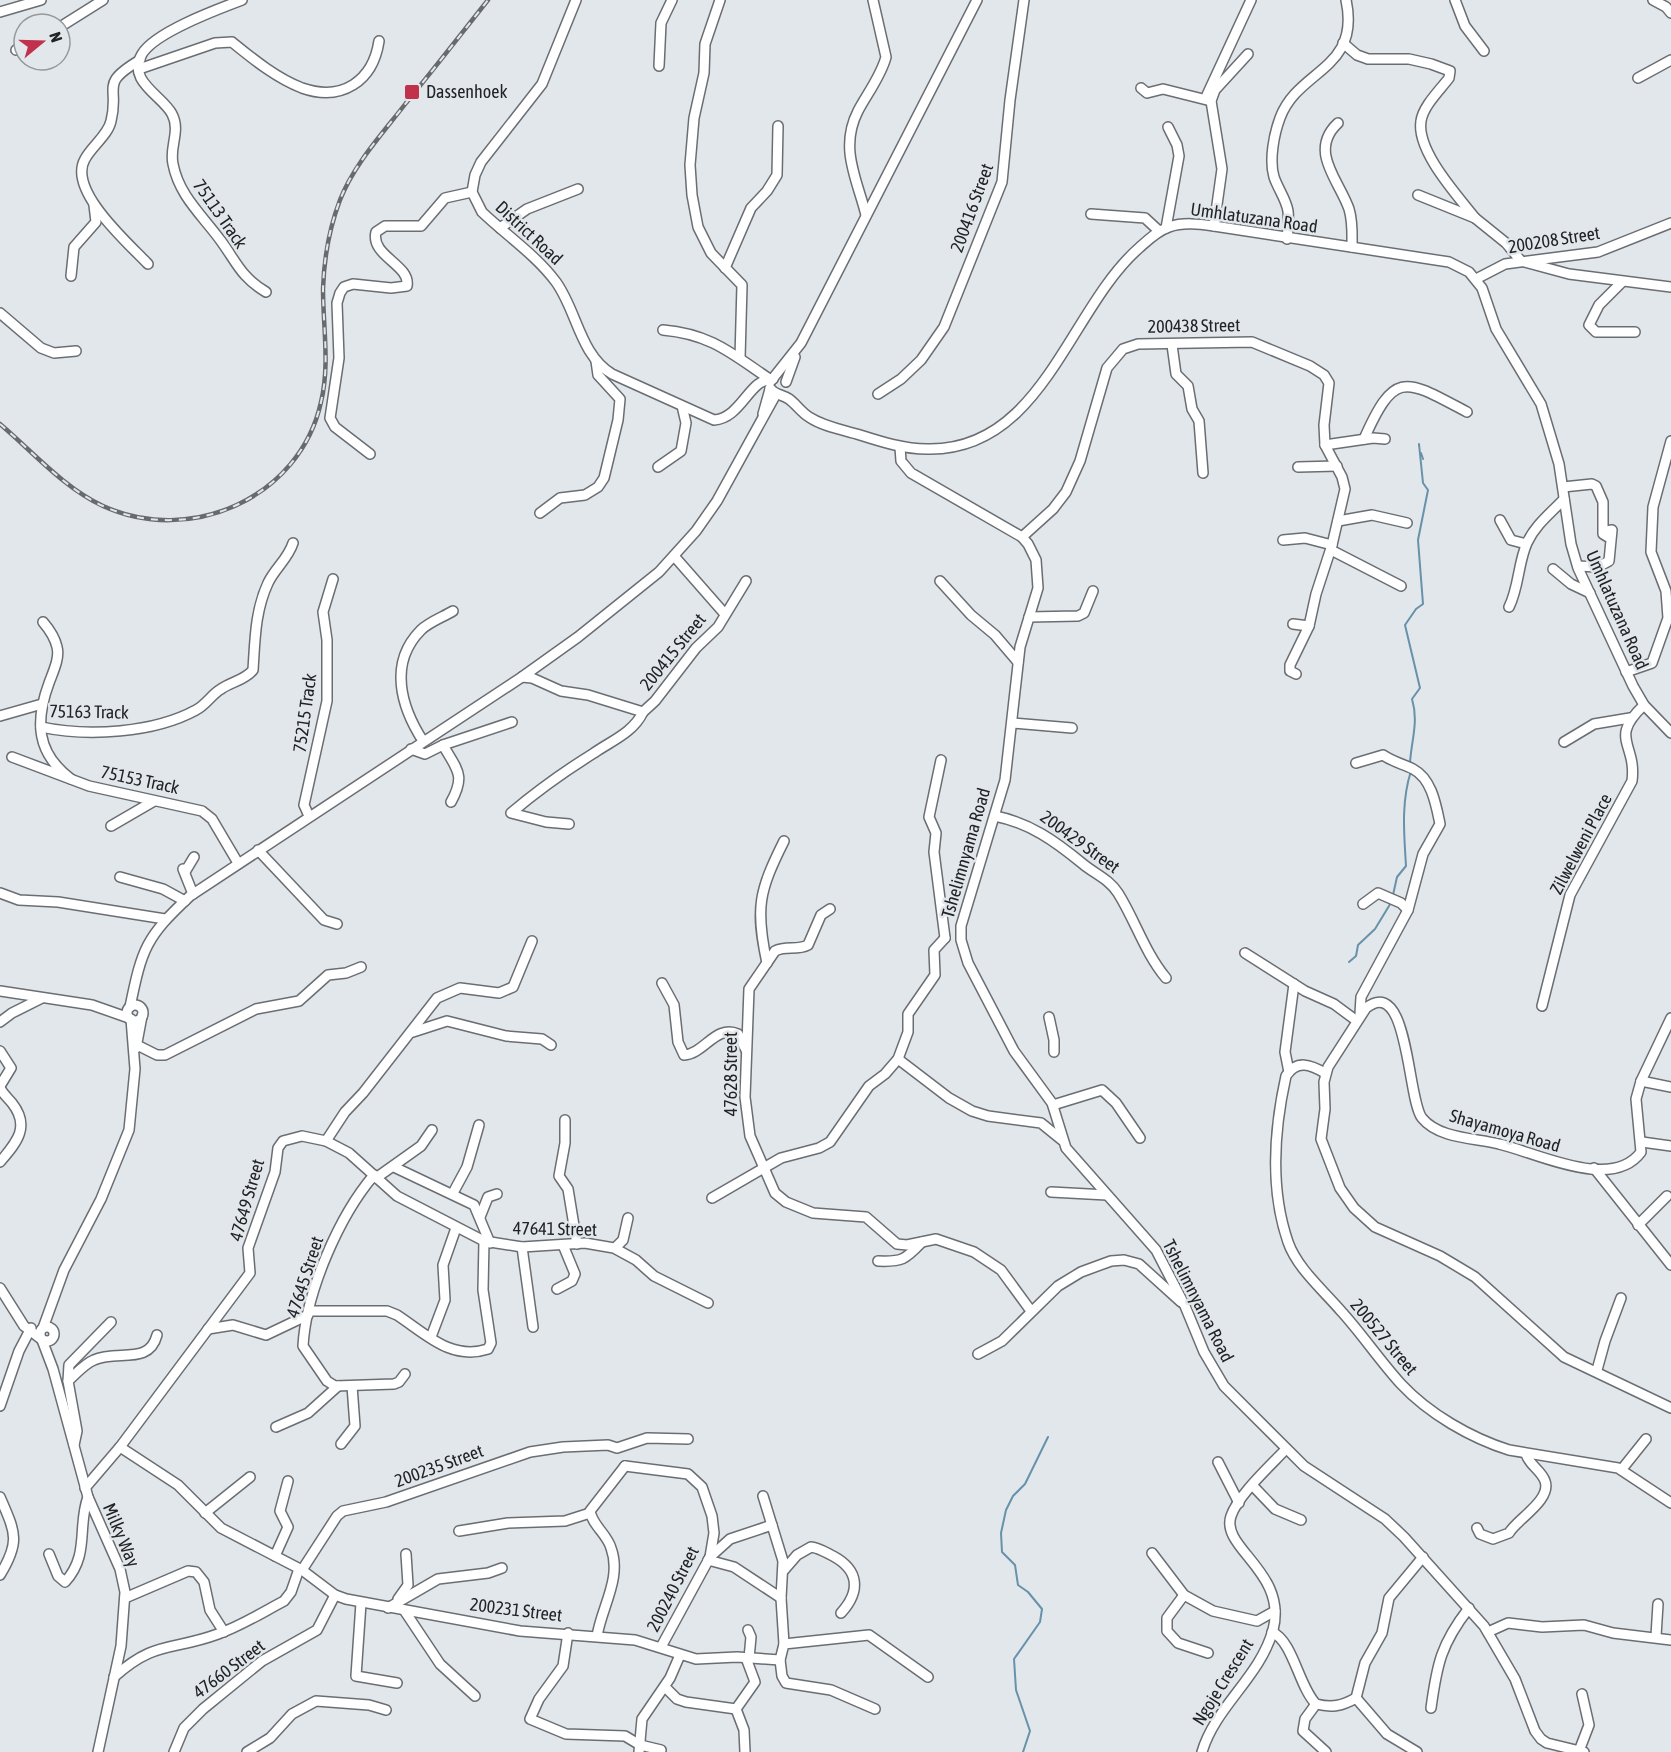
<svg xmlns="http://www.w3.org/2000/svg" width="1671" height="1752" viewBox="0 0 1671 1752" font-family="'Asap Condensed',sans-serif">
	<rect width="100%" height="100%" fill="#e2e7ec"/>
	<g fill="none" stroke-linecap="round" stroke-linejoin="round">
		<g stroke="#6792a9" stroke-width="2">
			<polyline points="1421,453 1423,459"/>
			<path d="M1410,763C1411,742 1419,722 1412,699L1420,688L1405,625L1416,609L1423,604L1418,540L1428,490L1423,483L1419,444V446"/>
			<path d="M1393,895L1397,877L1406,866C1404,833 1401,802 1411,771"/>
			<polyline points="1349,962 1356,956 1358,945 1375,929 1392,901"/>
			<polyline points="1023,1752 1030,1731 1016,1690 1014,1659 1040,1622 1042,1609 1028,1592 1018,1585 1015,1565 1002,1552 1001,1533 1006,1510 1013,1496 1025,1484 1048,1437"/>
		</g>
		<g stroke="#6a6e73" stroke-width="12">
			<g id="minor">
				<path d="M242,0C218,9 155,32 142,54C126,81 163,96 172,114C181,131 169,147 173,164C179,196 203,216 221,241C237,263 241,277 266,292"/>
				<path d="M576,0L542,84L481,162L475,175L472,192L482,212C506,235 536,255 556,282C577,311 580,355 612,374L714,420C742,418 749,378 773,379"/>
				<polyline points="720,0 705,44 704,73 694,118 690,165 692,195 698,227 711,253 742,285 740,358"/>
				<polyline points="1455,0 1465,26 1484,51"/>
				<polyline points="1653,0 1666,7 1671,13"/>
				<polyline points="0,12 41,0"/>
				<polyline points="60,27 103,0"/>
				<path d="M1343,43L1357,55L1368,59H1409L1431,64L1450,71L1449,78C1440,90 1423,106 1421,121C1416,151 1458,196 1475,218"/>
				<polyline points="16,50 24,44"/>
				<path d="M140,60C98,85 120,86 111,121C108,135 92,146 85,159C67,190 128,243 148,264"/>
				<polyline points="659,66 661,23 672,0"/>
				<path d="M139,69L215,43L232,42C253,59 276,78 302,88C342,102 373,81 379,41"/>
				<polyline points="1638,78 1671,60"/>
				<polyline points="1141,88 1147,93 1163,89 1211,101"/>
				<polyline points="1207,95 1251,0"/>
				<path d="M1338,123C1308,151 1339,180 1349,209C1353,222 1352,235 1352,247"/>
				<polyline points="1418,195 1475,218 1506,243 1521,261 1569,274 1671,287"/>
				<polyline points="1091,214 1145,218 1159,231"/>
				<path d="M866,215C857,179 839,148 858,111C867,94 881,76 886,57L873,0"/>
				<polyline points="1214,226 1222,169 1211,101 1215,90 1248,54"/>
				<polyline points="500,228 527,209 578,189"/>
				<polyline points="1166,228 1179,156 1177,145 1168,127"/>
				<path d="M1287,239C1288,230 1289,220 1288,211C1286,199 1278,189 1274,177C1269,160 1274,134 1280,118C1298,69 1361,70 1346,0"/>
				<polyline points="725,268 751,208 767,191 777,175 778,126"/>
				<polyline points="71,276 74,247 96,222 94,205"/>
				<polyline points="1476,279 1505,264 1598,252 1671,223"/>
				<polyline points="1622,282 1599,305 1589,325 1596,332 1635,332"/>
				<polyline points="0,313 41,348 54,353 76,351"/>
				<path d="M663,330C710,334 731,353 768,378"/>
				<polyline points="1172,345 1176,374 1188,386 1192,409 1199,421 1203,473"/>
				<polyline points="770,382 801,343 977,0"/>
				<polyline points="786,382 795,357"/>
				<path d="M770,388C774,395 782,394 789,399C796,404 801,412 809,417C824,427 844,430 860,435C882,442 904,449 927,449C1042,452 1069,309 1139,248C1148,240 1157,231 1169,227C1183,222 1199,224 1214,226L1449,262L1469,272L1482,288L1496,329L1541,404L1559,464L1571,544L1578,568L1633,686L1644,705L1671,733"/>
				<polyline points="878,394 901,379 921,360 944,327 1002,182 1010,100 1024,0"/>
				<polyline points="763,414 770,389"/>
				<path d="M1364,439C1395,369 1405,379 1467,412"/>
				<polyline points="1325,445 1373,438 1385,439"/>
				<polyline points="900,447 901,461 911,473 1022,537 1028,544 1036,560 1038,588 1020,647 1005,780 961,926 961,940 968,963 1014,1051 1052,1103 1066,1148 1156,1250 1185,1306 1204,1352 1224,1386 1304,1466 1385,1519 1404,1537 1484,1626 1515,1679 1535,1731 1541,1739 1547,1743 1584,1752"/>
				<path d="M370,454L335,427L330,418L339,358L337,303L340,293L344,287L353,284L391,288L407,286C411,265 370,256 376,232L385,226H421L445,198L472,192"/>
				<polyline points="658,467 681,451 686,423 682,406"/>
				<polyline points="1298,467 1337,466"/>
				<polyline points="1563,487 1592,484 1596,486 1603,502 1603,534 1608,537 1607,531 1612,530 1609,561 1598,567 1578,566"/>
				<polyline points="540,513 560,498 585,495 598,487 604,478 618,420 620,399 598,375 596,361"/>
				<polyline points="1500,520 1511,540 1526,544"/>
				<polyline points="1338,521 1372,515 1407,523"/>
				<polyline points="1022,537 1053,509 1066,492 1080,461 1107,368 1123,349 1138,344 1252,342 1310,366 1324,375 1329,383 1324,425 1325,445 1342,477 1345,489 1332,545 1316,594 1309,626 1290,665 1290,671 1296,674"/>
				<polyline points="1283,540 1305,538 1332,545"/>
				<polyline points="1331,550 1401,586"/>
				<polyline points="674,556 724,613"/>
				<polyline points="1553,569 1571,584 1590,593"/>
				<polyline points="940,581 971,615 995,635 1018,662"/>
				<path d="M1509,607C1519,587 1518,563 1527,543C1535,525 1551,513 1564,499"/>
				<polyline points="1029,617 1078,616 1084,613 1093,591"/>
				<path d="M43,622C49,629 55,638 57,647C60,658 53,672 49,683C35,721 36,753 71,779"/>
				<polyline points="1293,624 1309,626"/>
				<polyline points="1626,672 1652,663 1668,618 1666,591 1651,552 1653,507 1671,441"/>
				<polyline points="522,677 532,678 561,691 588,695 643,712 655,701 696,648 718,627 746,581"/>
				<polyline points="0,716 42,704"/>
				<polyline points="1013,723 1072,728"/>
				<path d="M41,727C88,737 154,733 196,710C206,705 212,694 221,689C231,682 245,680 253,670C255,640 255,611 268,583C275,568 288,559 293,543"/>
				<path d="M423,741C401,707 388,663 421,630C429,622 443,617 453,611"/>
				<polyline points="1564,742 1594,724 1630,718"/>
				<path d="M443,745C457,770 466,775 451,802"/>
				<polyline points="411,749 425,754 443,745 512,722"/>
				<polyline points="12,757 89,786 202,811 212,819 238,863"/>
				<polyline points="941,760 929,817 936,833 934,852 945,938"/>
				<path d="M1356,763L1383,755C1393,762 1403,764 1413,769C1432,779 1436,805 1440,824L1423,854L1408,910L1361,997L1360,1014"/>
				<polyline points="309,816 304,805 327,701 327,640 323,612 333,579"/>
				<path d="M995,816C1030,823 1055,841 1083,864C1095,874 1109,879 1118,893C1135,920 1145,953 1166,978"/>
				<path d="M569,824L546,822L511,813C537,791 565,771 594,753C611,741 633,733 643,712"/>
				<polyline points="111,826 154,801"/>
				<polyline points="258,850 324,920 337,924"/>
				<polyline points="183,869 193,894"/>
				<polyline points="185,872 194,857"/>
				<polyline points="120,877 163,889 185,901"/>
				<polyline points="0,893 19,900 58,902 165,919"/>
				<polyline points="1363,904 1378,893 1401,903 1408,910"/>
				<path d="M830,909L821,915L808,945C797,951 786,945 775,951L749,989L745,1097L750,1136L775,1193L786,1202L813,1213L866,1217L897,1244L907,1245L936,1239L974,1252L1001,1270L1031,1311"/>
				<polyline points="1245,953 1305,991 1334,1004 1357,1021"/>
				<path d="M767,963C755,908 759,891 784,841"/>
				<path d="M662,983L674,1005L678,1042L684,1055C704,1054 716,1024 738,1034L746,1050"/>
				<polyline points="0,991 92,1005 129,1018"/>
				<circle cx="135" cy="1013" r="8"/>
				<path d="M1542,1006L1570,895L1632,781C1637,743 1608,739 1644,705"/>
				<path d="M130,1007C142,948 146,937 190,896L522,677L578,637L659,572L696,531L717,501L776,394"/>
				<polyline points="1049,1017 1054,1040 1054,1052"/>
				<path d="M1671,1018L1641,1081L1636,1099L1641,1152C1612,1192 1535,1152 1499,1144C1476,1138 1439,1139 1422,1118C1407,1099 1409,974 1366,1008L1328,1067L1324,1082L1325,1109L1321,1139L1340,1188L1354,1208L1375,1227L1440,1256L1475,1277L1564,1357L1671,1408"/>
				<polyline points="0,1022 12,1013 42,998"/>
				<polyline points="413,1032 447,1021 506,1036 542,1039 551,1045"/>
				<polyline points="137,1045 157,1055 165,1055 256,1009 299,1001 328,975 346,973 361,967"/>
				<polyline points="136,1048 142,1016"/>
				<polyline points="0,1051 11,1068 0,1086"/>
				<polyline points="898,1059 949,1098 972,1111 988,1116 1041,1123 1062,1140"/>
				<polyline points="1289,1072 1285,1052 1294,984"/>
				<path d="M1325,1073C1311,1065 1297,1059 1286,1076C1274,1130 1270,1190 1288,1242C1297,1268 1323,1290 1341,1311C1362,1334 1380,1361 1401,1384C1429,1414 1471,1438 1509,1450L1618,1468L1671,1503"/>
				<polyline points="1641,1081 1671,1087"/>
				<path d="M0,1088C3,1094 8,1098 12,1103C31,1127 16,1143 0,1162"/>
				<polyline points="1053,1105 1102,1090 1116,1103 1140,1138"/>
				<polyline points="565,1120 565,1143 559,1176 568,1189 577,1244"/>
				<polyline points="326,1141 345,1112 363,1093 437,998 460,988 499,993 513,987 532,941"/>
				<polyline points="1642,1142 1671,1146"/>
				<polyline points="394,1167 474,1205 490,1243"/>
				<polyline points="1594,1168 1671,1265"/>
				<path d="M374,1175C339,1216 306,1292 303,1346L327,1381L335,1386L394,1384L399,1382L405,1374"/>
				<polyline points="376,1178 421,1146 432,1130"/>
				<polyline points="1051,1192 1107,1195"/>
				<polyline points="453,1193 467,1167 479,1125"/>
				<polyline points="712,1198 781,1158 819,1148 830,1142 869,1086 885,1074 898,1059 908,1032 908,1014 935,975 934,950 945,938"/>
				<polyline points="480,1217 488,1197 497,1194"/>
				<polyline points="1638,1225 1667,1196"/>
				<polyline points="522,1247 533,1327"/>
				<polyline points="615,1248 623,1240 628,1218"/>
				<path d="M878,1261C902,1262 905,1260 922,1242"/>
				<polyline points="0,1288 24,1326 41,1339"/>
				<polyline points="557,1289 572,1281 575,1274 563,1245"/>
				<path d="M309,1311H387L397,1315C426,1334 451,1361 488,1349L491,1343L483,1290L484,1241"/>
				<circle cx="47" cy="1334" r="7"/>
				<polyline points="43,1328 64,1270 101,1199 129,1130 135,1069 131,1019"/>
				<polyline points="208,1329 233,1325 266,1335 308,1315"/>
				<polyline points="431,1337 445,1300 443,1265 456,1228"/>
				<polyline points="42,1340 53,1369 88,1497 120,1569 125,1592 121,1646 98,1752"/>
				<polyline points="978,1354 1002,1341 1058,1286 1081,1272 1111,1261 1124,1260 1139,1264 1181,1302"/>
				<polyline points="1597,1370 1605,1341 1621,1298"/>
				<polyline points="68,1381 69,1365 111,1322"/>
				<polyline points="0,1406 19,1351 31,1328"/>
				<polyline points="276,1427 308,1413 338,1386"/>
				<polyline points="341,1444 355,1426 352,1386"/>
				<path d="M74,1445L77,1431L68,1381C76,1374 84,1364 94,1360C117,1349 149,1366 157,1335"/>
				<polyline points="120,1447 178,1485 221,1528 302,1570 335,1595 346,1599 520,1631 635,1640 696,1659 737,1657 780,1660 784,1644 869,1635 928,1677"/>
				<polyline points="1218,1462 1239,1503"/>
				<polyline points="625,1466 688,1474 702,1487 712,1516 714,1533 710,1557 661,1647"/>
				<polyline points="1622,1469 1646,1439"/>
				<polyline points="1253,1486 1275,1509 1301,1520"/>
				<polyline points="85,1488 120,1447 250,1273 248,1248 275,1172 278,1148 283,1141 302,1136 326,1141 349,1153 397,1196 484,1241 522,1247 585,1243 614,1248 636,1260 654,1276 708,1303"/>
				<polyline points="763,1496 783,1561 781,1598 784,1644"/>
				<path d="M0,1497C15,1532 21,1541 0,1575"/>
				<polyline points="205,1513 250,1477"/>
				<path d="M1477,1528L1480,1534L1493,1539L1509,1533C1516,1520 1552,1500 1545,1481C1541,1470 1529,1465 1526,1454"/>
				<polyline points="459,1531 508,1523 565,1521 590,1513"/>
				<polyline points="1152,1553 1184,1595 1213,1611 1257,1621 1275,1611"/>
				<path d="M49,1554L58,1576L65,1582C90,1555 77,1526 88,1497"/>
				<polyline points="275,1556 288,1527 280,1511 288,1481"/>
				<polyline points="710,1557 730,1539 772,1525"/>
				<polyline points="708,1560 734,1567 781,1598"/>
				<polyline points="302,1570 337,1516 343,1511 386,1502 530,1452 563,1447 608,1445 617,1448 647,1438 688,1439"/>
				<path d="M784,1570L797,1555L811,1547C819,1548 825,1552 833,1556C859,1570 861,1591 841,1613"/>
				<polyline points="1184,1595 1167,1618 1167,1631 1178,1643 1208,1653"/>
				<polyline points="125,1598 188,1571 196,1572 204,1582 210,1610 224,1632"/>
				<polyline points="398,1599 408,1585 406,1554"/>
				<polyline points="361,1603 356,1676 397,1683"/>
				<polyline points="388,1608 438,1579 488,1573 502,1568"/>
				<polyline points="404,1610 440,1664 475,1696"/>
				<polyline points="748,1630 751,1637 749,1658"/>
				<path d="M1272,1632C1293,1641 1299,1687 1316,1704C1332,1708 1342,1706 1356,1698L1365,1663L1382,1633L1389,1598L1423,1557"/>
				<polyline points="1488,1632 1508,1623 1542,1627 1584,1625 1613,1633 1671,1640"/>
				<polyline points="568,1633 563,1666 539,1699 530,1719 566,1734 625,1736 640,1745 661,1750"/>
				<path d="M597,1636C602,1606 622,1578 611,1548C607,1534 592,1525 590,1511L625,1466"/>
				<polyline points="1656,1636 1658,1604"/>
				<polyline points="780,1660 782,1676 786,1683 831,1690 875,1709"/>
				<path d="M114,1677C155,1640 172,1651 218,1634C241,1626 263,1612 284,1601L291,1592L299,1569"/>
				<polyline points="665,1687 677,1699 686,1702 736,1709 755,1682 746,1658"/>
				<polyline points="1356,1698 1387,1734 1417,1752"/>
				<polyline points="1316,1704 1305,1719 1303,1731 1326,1752"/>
				<path d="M1431,1708C1437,1664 1441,1644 1469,1608"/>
				<polyline points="736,1709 744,1730 745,1752"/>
				<polyline points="1579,1751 1589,1725 1582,1694"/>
				<polyline points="174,1752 184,1728 203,1709 262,1661 317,1630 335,1595"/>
				<polyline points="247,1752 270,1738 292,1714 316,1701 369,1705 386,1710"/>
				<polyline points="639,1752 642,1719 670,1678 680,1655"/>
				<path d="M1202,1752C1215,1707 1260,1677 1273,1630C1288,1572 1220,1548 1231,1516C1238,1495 1270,1466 1286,1449"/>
			</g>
		</g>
		<use href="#minor" stroke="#fff" stroke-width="9"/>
		<g stroke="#686b6e" stroke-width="4.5">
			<path id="rail" d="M0,424C33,452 64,488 103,506C190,546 300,498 321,402C330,365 323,327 323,289C324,258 329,229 340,200C354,164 383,133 406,103C434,69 461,34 488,0"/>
		</g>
		<use href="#rail" stroke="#e2e7ec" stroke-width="2" stroke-dasharray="7" stroke-linecap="butt"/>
	</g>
	<rect fill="#c2314c" stroke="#e2e7ec" stroke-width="2" x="404" y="84" width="16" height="16" rx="3"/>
	<g text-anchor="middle" stroke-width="5" stroke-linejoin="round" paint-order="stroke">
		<g font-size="18" fill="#212325" stroke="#e2e7ec" text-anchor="start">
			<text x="426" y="98">Dassenhoek</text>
		</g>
		<g font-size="18" fill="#212325" stroke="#e2e7ec">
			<text transform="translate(972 208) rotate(-70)" y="6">200416 Street</text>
			<text transform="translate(220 214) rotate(55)" y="6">75113 Track</text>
			<text transform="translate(1254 218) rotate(8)" y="6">Umhlatuzana Road</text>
			<text transform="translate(529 233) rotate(43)" y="6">District Road</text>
			<text transform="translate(1554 240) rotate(-9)" y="6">200208 Street</text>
			<text transform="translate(1194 326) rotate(-1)" y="6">200438 Street</text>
			<text transform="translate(1617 610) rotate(66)" y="6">Umhlatuzana Road</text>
			<text transform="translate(673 652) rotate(-51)" y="6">200415 Street</text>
			<text transform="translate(89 712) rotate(1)" y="6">75163 Track</text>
			<text transform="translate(305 713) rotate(-82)" y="6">75215 Track</text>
			<text transform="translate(140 780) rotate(12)" y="6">75153 Track</text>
			<text transform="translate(1080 842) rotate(36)" y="6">200429 Street</text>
			<text transform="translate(1581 844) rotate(-62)" y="6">Zilwelweni Place</text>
			<text transform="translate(966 853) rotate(-74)" y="6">Tshelimnyama Road</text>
			<text transform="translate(731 1074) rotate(-90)" y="6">47628 Street</text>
			<text transform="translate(1505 1131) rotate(16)" y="6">Shayamoya Road</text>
			<text transform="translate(247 1200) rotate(-74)" y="6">47649 Street</text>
			<text transform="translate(555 1229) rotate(1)" y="6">47641 Street</text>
			<text transform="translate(305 1277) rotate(-72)" y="6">47645 Street</text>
			<text transform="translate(1198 1301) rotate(63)" y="6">Tshelimnyama Road</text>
			<text transform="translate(1384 1337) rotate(50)" y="6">200527 Street</text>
			<text transform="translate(439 1466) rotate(-20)" y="6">200235 Street</text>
			<text transform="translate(121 1535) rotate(67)" y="6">Milky Way</text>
			<text transform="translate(673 1589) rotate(-63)" y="6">200240 Street</text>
			<text transform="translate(516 1610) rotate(7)" y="6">200231 Street</text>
			<text transform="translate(229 1669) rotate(-37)" y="6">47660 Street</text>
			<text transform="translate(1223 1682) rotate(-58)" y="6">Ngoje Crescent</text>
		</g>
	</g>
	<g transform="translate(42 42) rotate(71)"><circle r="28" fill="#e2e7ec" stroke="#95999c" stroke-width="1.5"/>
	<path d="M0-4.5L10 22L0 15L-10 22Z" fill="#c2314c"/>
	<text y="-9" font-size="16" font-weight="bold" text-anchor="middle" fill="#212325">N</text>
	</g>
</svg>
